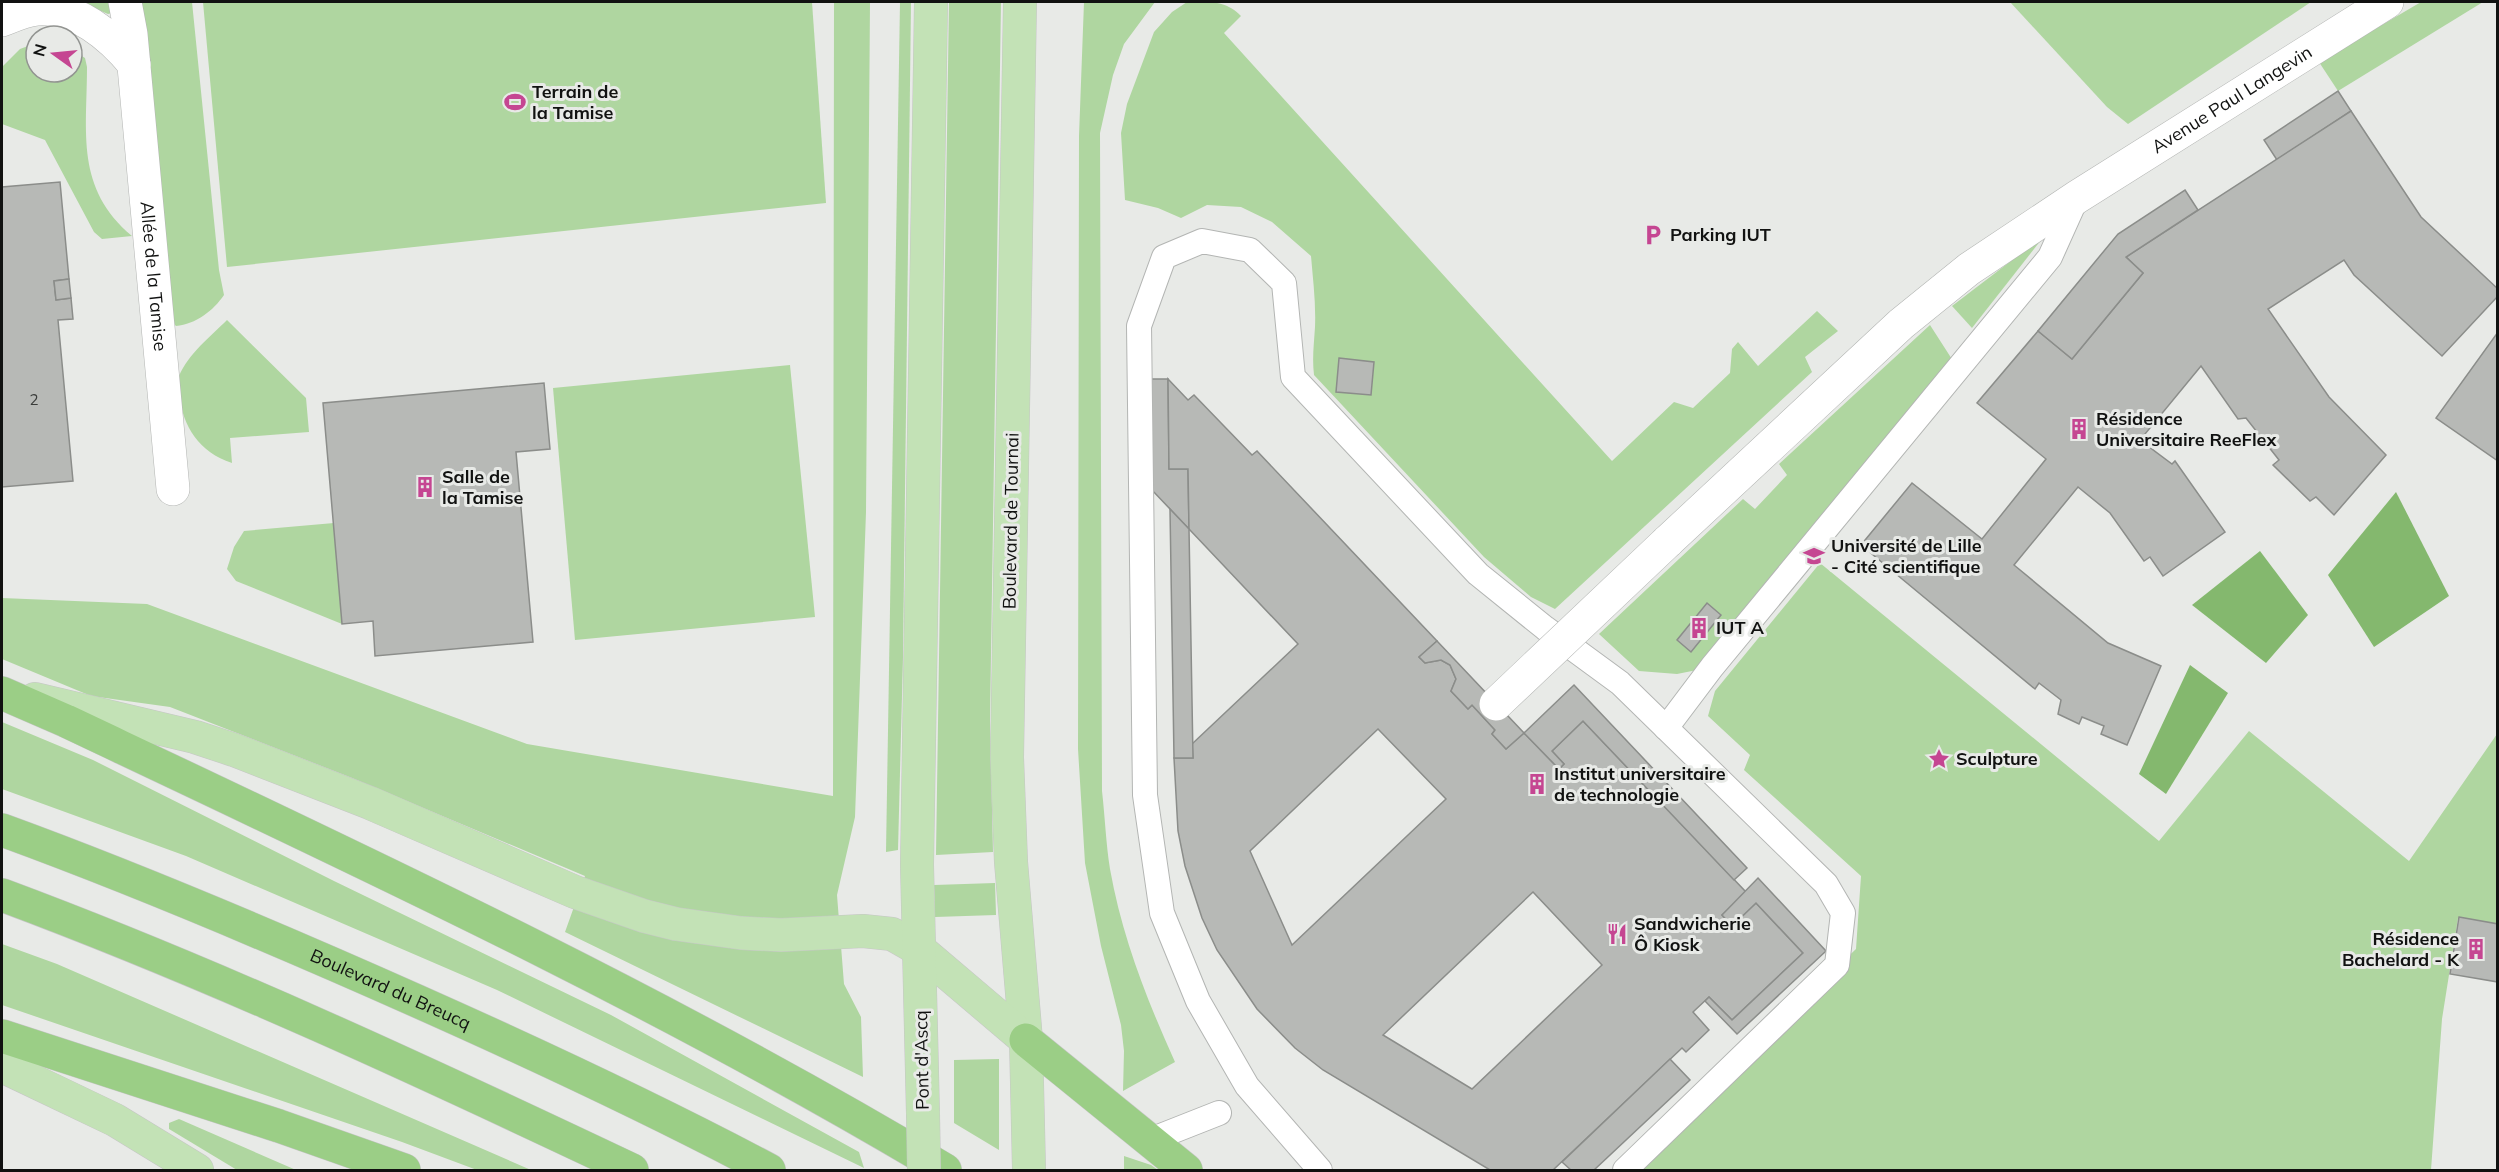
<svg xmlns="http://www.w3.org/2000/svg" width="2499" height="1172" viewBox="0 0 2499 1172" font-family="Mulish,sans-serif">
  <style>
    .green { fill: #afd6a0 }
    .water { fill: #84b86e }
    .building { fill: #b7b9b6; stroke: #8b8d8a; stroke-width: 1.5; fill-rule: evenodd }
    .lines { fill: none; stroke-linecap: round; stroke-linejoin: round }
    .lane-casing { stroke: #b3b5b3; stroke-width: 26 }
    .street-casing { stroke: #b3b5b3; stroke-width: 34 }
    .primary-casing { stroke: #c6c6c6; stroke-width: 34 }
    .highway-casing { stroke: #c6c6c6; stroke-width: 34 }
    .lane { stroke: #fff; stroke-width: 24 }
    .street { stroke: #fff; stroke-width: 33 }
    .primary { stroke: #c3e2b6; stroke-width: 33 }
    .highway { stroke: #9bce86; stroke-width: 33 }
    .street-bridge-casing { stroke: #b3b5b3; stroke-width: 34; stroke-linecap: butt }
    .primary-bridge-casing { stroke: #c6c6c6; stroke-width: 34; stroke-linecap: butt }
    .street-bridge { stroke: #fff; stroke-width: 33 }
    .primary-bridge { stroke: #c3e2b6; stroke-width: 33 }
    .labels { text-anchor: middle; stroke-width: 6; stroke-linejoin: round; paint-order: stroke }
    .number-label { font-size: 15px; fill: #3a3c3a }
    .poi-label { font-size: 18px; font-weight: bold; fill: #111211; stroke: #e8eae7; text-anchor: start }
    .street-label { font-size: 18px; fill: #111211; stroke: #e8eae7 }
  </style>
  <rect width="100%" height="100%" fill="#e8eae7"/>
  <!-- green -->
  <g class="green">
    <polygon points="80,2 110,2 112,13 108,14"/>
    <path d="M141 2H192L219 270 224 295C213 311 196 324 176 326L172 322Z"/>
    <polygon points="203,2 812,2 826,203 227,267"/>
    <polygon points="834,2 870,2 866,512 855,817 837,895 844,984 861,1017 863,1077 565,932 585,876 352,778 170,707 91,696 2,659 2,598 147,604 527,744 833,796"/>
    <polygon points="900,2 911,2 903,657 898,850 886,852"/>
    <polygon points="949,2 1001,2 990,721 993,852 936,855"/>
    <path d="M1084 2H1155L1124 44 1113 75 1100 133 1102 791C1105 817 1106 844 1110 869 1122 937 1147 1000 1175 1062L1123 1091 1124 1051 1121 1025 1101 946 1085 863 1078 749 1079 136Z"/>
    <path d="M1187 2C1210 2 1226 0 1241 16L1224 33 1612 461 1674 402 1693 408 1730 373 1732 349 1738 342 1758 366 1817 311 1838 331 1805 357 1812 372 1555 609 1531 597 1484 557 1314 375C1312 358 1314 344 1315 327 1316 303 1313 280 1311 256L1272 222 1241 207 1207 205 1181 218 1158 208 1125 200 1121 133 1127 104 1154 32 1172 12Z"/>
    <polygon points="2010,2 2311,2 2128,124 2107,107"/>
    <polygon points="2421,2 2483,2 2338,91 2319,62"/>
    <path d="M36 43V72H72V50L85 58 87 67C87 133 75 188 132 236L102 239 94 232 45 140 2 124V67L20 49Z"/>
    <polygon points="2045,235 1972,328 1952,306"/>
    <path d="M227 320 306 398 309 432 230 438 232 463C199 452 183 427 179 394 179 388 177 381 179 376 189 353 210 337 227 320Z"/>
    <polygon points="1930,325 1957,367 1712,667 1677,674 1639,671 1599,634 1743,499 1755,509 1787,475 1779,464"/>
    <polygon points="790,365 815,617 575,640 553,388"/>
    <polygon points="334,523 342,624 236,581 227,569 234,547 244,531"/>
    <polygon points="1820,563 2159,841 2249,731 2409,861 2497,734 2497,924 2458,918 2442,1019 2431,1170 1626,1170 1856,949 1861,876 1744,770 1750,755 1708,716 1715,691"/>
    <polygon points="2,722 93,760 334,881 611,1015 859,1152 864,1168 497,990 186,856 2,789"/>
    <polygon points="995,883 996,915 935,917 934,885"/>
    <polygon points="2,944 57,964 531,1170 477,1170 402,1142 2,1005"/>
    <polygon points="999,1059 999,1150 954,1123 954,1060"/>
    <polygon points="179,1119 296,1170 237,1170 169,1129 169,1123"/>
    <polygon points="1124,1156 1151,1165 1158,1170 1124,1170"/>
  </g>
  <!-- water -->
  <g class="water">
    <polygon points="2396,492 2449,596 2374,647 2328,575"/>
    <polygon points="2260,551 2308,615 2266,663 2192,605"/>
    <polygon points="2190,665 2228,693 2166,794 2139,774"/>
  </g>
  <!-- building -->
  <g class="building">
    <polygon points="2338,91 2351,111 2277,160 2264,140"/>
    <polygon points="2351,111 2421,217 2498,289 2498,296 2442,356 2354,275 2344,260 2268,309 2329,397 2386,455 2334,515 2316,497 2310,501 2273,465 2279,460 2246,418 2238,419 2201,366 2140,440 2172,464 2175,461 2225,532 2163,576 2150,557 2144,561 2110,513 2078,487 2014,565 2108,643 2161,666 2127,745 2101,734 2104,726 2082,717 2079,724 2058,714 2061,700 2039,683 2035,689 1861,545 1912,483 1982,539 2046,459 1977,403 2038,331 2072,359 2143,273 2126,257"/>
    <polygon points="60,182 69,279 54,281 56,300 71,298 73,319 58,320 73,481 2,487 2,187"/>
    <polygon points="2185,190 2198,210 2126,257 2143,273 2072,359 2038,331 2118,234"/>
    <polygon points="69,279 71,298 56,300 54,281"/>
    <polygon points="2498,332 2498,461 2436,418"/>
    <polygon points="1339,358 1374,362 1371,395 1336,392"/>
    <polygon points="1149,379 1168,379 1169,469 1188,469 1189,529 1151,489"/>
    <path d="M1168 379 1188 400 1194 395 1252 455 1257 451 1437 641 1419 657 1425 663 1441 660 1450 665 1456 679 1451 691 1468 709 1472 705 1495 730 1492 734 1506 749 1524 733 1559 769 1564 764 1552 751 1583 721 1745 891 1746 893 1722 915 1732 926 1756 903 1803 953 1732 1020 1709 997 1693 1012 1709 1030 1686 1052 1682 1048 1553 1170H1490L1323 1070 1295 1048 1257 1009 1217 950 1202 918 1185 866 1178 831 1174 758H1193L1192 744 1298 644 1189 529 1188 469H1169ZM1378 729 1446 799 1292 945 1250 851ZM1533 892 1602 965 1472 1089 1383 1035Z"/>
    <polygon points="544,383 550,449 516,452 533,642 375,656 373,621 342,624 323,403"/>
    <polygon points="1170,509 1189,529 1193,758 1174,758"/>
    <polygon points="1707,603 1721,615 1691,652 1677,640"/>
    <polygon points="1437,641 1524,733 1506,749 1492,734 1495,730 1472,705 1468,709 1451,691 1456,679 1450,665 1441,660 1425,663 1419,657"/>
    <polygon points="1574,685 1747,868 1734,880 1583,721 1552,751 1564,764 1559,769 1524,733"/>
    <polygon points="1758,878 1826,951 1737,1034 1705,1001 1709,997 1732,1020 1803,953 1756,903 1732,926 1722,915"/>
    <polygon points="2459,917 2498,924 2498,982 2450,974"/>
    <polygon points="1670,1059 1690,1080 1594,1170 1571,1170 1562,1162"/>
  </g>
  <g class="lines">
    <defs>
      <g id="lane">
        <polyline points="1666,728 1712,667 2050,257 2077,197"/>
        <polyline points="1148,1141 1219,1113"/>
        <polyline points="1320,1170 1247,1086 1198,1001 1162,913 1145,795 1139,326 1164,257 1202,241 1250,250 1284,283 1293,377 1478,574 1545,628 1620,683 1826,884 1843,913 1837,965 1625,1170"/>
      </g>
      <g id="street">
        <path id="s1" d="M125 2 131 34 173 489"/>
        <path d="M2 20C12 16 25 10 37 9 76 6 111 36 134 64"/>
        <path id="s2" d="M1667 542 1901 324 1969 269 2077 197 2387 2"/>
      </g>
      <g id="primary">
        <polyline points="1020,2 1007,757 1011,862 1026,1040 1029,1170"/>
        <polyline points="35,699 195,737 234,750 370,803 575,892 644,916 676,924 741,933 781,935 863,931 892,934 920,950 1026,1040"/>
        <polyline points="2,1066 115,1120 197,1170"/>
        <polyline points="923,1114 917,865 931,2"/>
      </g>
      <g id="highway">
        <path d="M2 693 66 721C364 862 663 1001 945 1170"/>
        <path id="s3" d="M2 830C142 881 280 940 417 1001 536 1054 654 1109 769 1170"/>
        <path d="M2 895C217 975 425 1072 632 1170"/>
        <polyline points="2,1036 279,1126 404,1170"/>
        <polyline points="1026,1040 1186,1170"/>
      </g>
    </defs>
    <!-- lane casing -->
    <use href="#lane" class="lane-casing"/>
    <!-- street casing -->
    <use href="#street" class="street-casing"/>
    <!-- primary casing -->
    <use href="#primary" class="primary-casing"/>
    <!-- highway casing -->
    <use href="#highway" class="highway-casing"/>
    <!-- lane -->
    <use href="#lane" class="lane"/>
    <!-- street -->
    <use href="#street" class="street"/>
    <!-- primary -->
    <use href="#primary" class="primary"/>
    <!-- highway -->
    <use href="#highway" class="highway"/>
    <defs>
      <polyline id="street-bridge" points="1496,704 1667,542"/>
      <polyline id="primary-bridge" points="923,1114 924,1170"/>
    </defs>
    <!-- street-bridge casing -->
    <use href="#street-bridge" class="street-bridge-casing"/>
    <!-- primary-bridge casing -->
    <use href="#primary-bridge" class="primary-bridge-casing"/>
    <!-- street-bridge -->
    <use href="#street-bridge" class="street-bridge"/>
    <!-- primary-bridge -->
    <use href="#primary-bridge" class="primary-bridge"/>
  </g>
  <!-- icons -->
  <defs>
    <symbol id="stadium-bare" viewBox="-9 -9 18 18"><path d="M0-5a6.5 5 0 1 0 0 10a6.5 5 0 1 0 0-10ZM-3.5-1.8h7v3.6h-7Z" fill="#c54692" stroke="#e8eae7" stroke-width="2.5" paint-order="stroke"/></symbol>
    <symbol id="parking-bare" viewBox="-9 -9 18 18"><path d="M-3.5-5.5H1a3.5 3.5 0 0 1 0 7H-1V5.5H-3.5ZM-1-3.4V-.6H.8a1.4 1.4 0 0 0 0-2.8Z" fill="#c54692" stroke="#e8eae7" stroke-width="2.5" paint-order="stroke"/></symbol>
    <symbol id="building-bare" viewBox="-9 -9 18 18"><path d="M-4-6H4V6H1V3H-1V6H-4ZM-2.5-4.3h1.7v1.8h-1.7ZM.8-4.3h1.7v1.8H.8ZM-2.5-1h1.7V.8h-1.7ZM.8-1h1.7V.8H.8Z" fill="#c54692" stroke="#e8eae7" stroke-width="2.5" paint-order="stroke"/></symbol>
    <symbol id="university-bare" viewBox="-9 -9 18 18"><path d="M0-5L7-2L0 1L-7-2ZM-4 1L0 2.5L4 1V4Q0 6-4 4Z" fill="#c54692" stroke="#e8eae7" stroke-width="2.5" paint-order="stroke"/></symbol>
    <symbol id="sight-bare" viewBox="-9 -9 18 18"><path d="M0-6L1.8-2.2L6-1.7L2.9 1.2L3.7 5.4L0 3.3L-3.7 5.4L-2.9 1.2L-6-1.7L-1.8-2.2Z" fill="#c54692" stroke="#e8eae7" stroke-width="2.5" paint-order="stroke"/></symbol>
    <symbol id="restaurant-bare" viewBox="-9 -9 18 18"><path d="M-5-6h1v4h1v-4h1v4h1v-4h1v5L-1.5 .5V6h-2V.5L-5-1ZM5-6V6H3V1.5H1.5Q1.5-4 5-6Z" fill="#c54692" stroke="#e8eae7" stroke-width="2.5" paint-order="stroke"/></symbol>
  </defs>
  <g fill-rule="evenodd">
    <use href="#stadium-bare" x="500" y="87" width="30" height="30"/>
    <use href="#parking-bare" x="1638" y="220" width="30" height="30"/>
    <use href="#building-bare" x="2064" y="414" width="30" height="30"/>
    <use href="#building-bare" x="410" y="472" width="30" height="30"/>
    <use href="#university-bare" x="1799" y="541" width="30" height="30"/>
    <use href="#building-bare" x="1684" y="613" width="30" height="30"/>
    <use href="#sight-bare" x="1924" y="744" width="30" height="30"/>
    <use href="#building-bare" x="1522" y="769" width="30" height="30"/>
    <use href="#restaurant-bare" x="1602" y="919" width="30" height="30"/>
    <use href="#building-bare" x="2461" y="934" width="30" height="30"/>
  </g>
  <g class="labels">
    <!-- number labels -->
    <g class="number-label">
      <text x="34" y="405">2</text>
    </g>
    <!-- poi labels -->
    <g class="poi-label">
      <text x="532" y="98">Terrain de<tspan x="532" dy="21">la Tamise</tspan></text>
      <text x="1670" y="241">Parking IUT</text>
      <text x="2096" y="425">Résidence<tspan x="2096" dy="21">Universitaire ReeFlex</tspan></text>
      <text x="442" y="483">Salle de<tspan x="442" dy="21">la Tamise</tspan></text>
      <text x="1831" y="552">Université de Lille<tspan x="1831" dy="21">‐ Cité scientifique</tspan></text>
      <text x="1716" y="634">IUT A</text>
      <text x="1956" y="765">Sculpture</text>
      <text x="1554" y="780">Institut universitaire<tspan x="1554" dy="21">de technologie</tspan></text>
      <text x="1634" y="930">Sandwicherie<tspan x="1634" dy="21">Ô Kiosk</tspan></text>
      <text x="2459" y="945" text-anchor="end">Résidence<tspan x="2459" dy="21">Bachelard - K</tspan></text>
    </g>
    <!-- street labels -->
    <g class="street-label">
      <text dy="6" stroke="none"><textPath href="#s2" startOffset="720">Avenue Paul Langevin</textPath></text>
      <text dy="6" stroke="none"><textPath href="#s1" startOffset="276">Allée de la Tamise</textPath></text>
      <text transform="translate(1011 521) rotate(-89)" y="6">Boulevard de Tournai</text>
      <text dy="6" stroke="none"><textPath href="#s3" startOffset="420">Boulevard du Breucq</textPath></text>
      <text transform="translate(922 1060) rotate(-91)" y="6">Pont d'Ascq</text>
    </g>
  </g>
  <!-- border -->
  <rect width="2499" height="1172" fill="none" stroke="#111211" stroke-width="6"/>
  <!-- north arrow -->
  <g transform="translate(54 54) rotate(285)"><circle r="28" fill="#e8eae7" stroke="#929491" stroke-width="1.5"/>
  <path d="M0-4.5L10 22L0 15L-10 22Z" fill="#c54692"/>
  <text y="-9" font-size="16" font-weight="bold" text-anchor="middle" fill="#111211">N</text>
  </g>
</svg>
